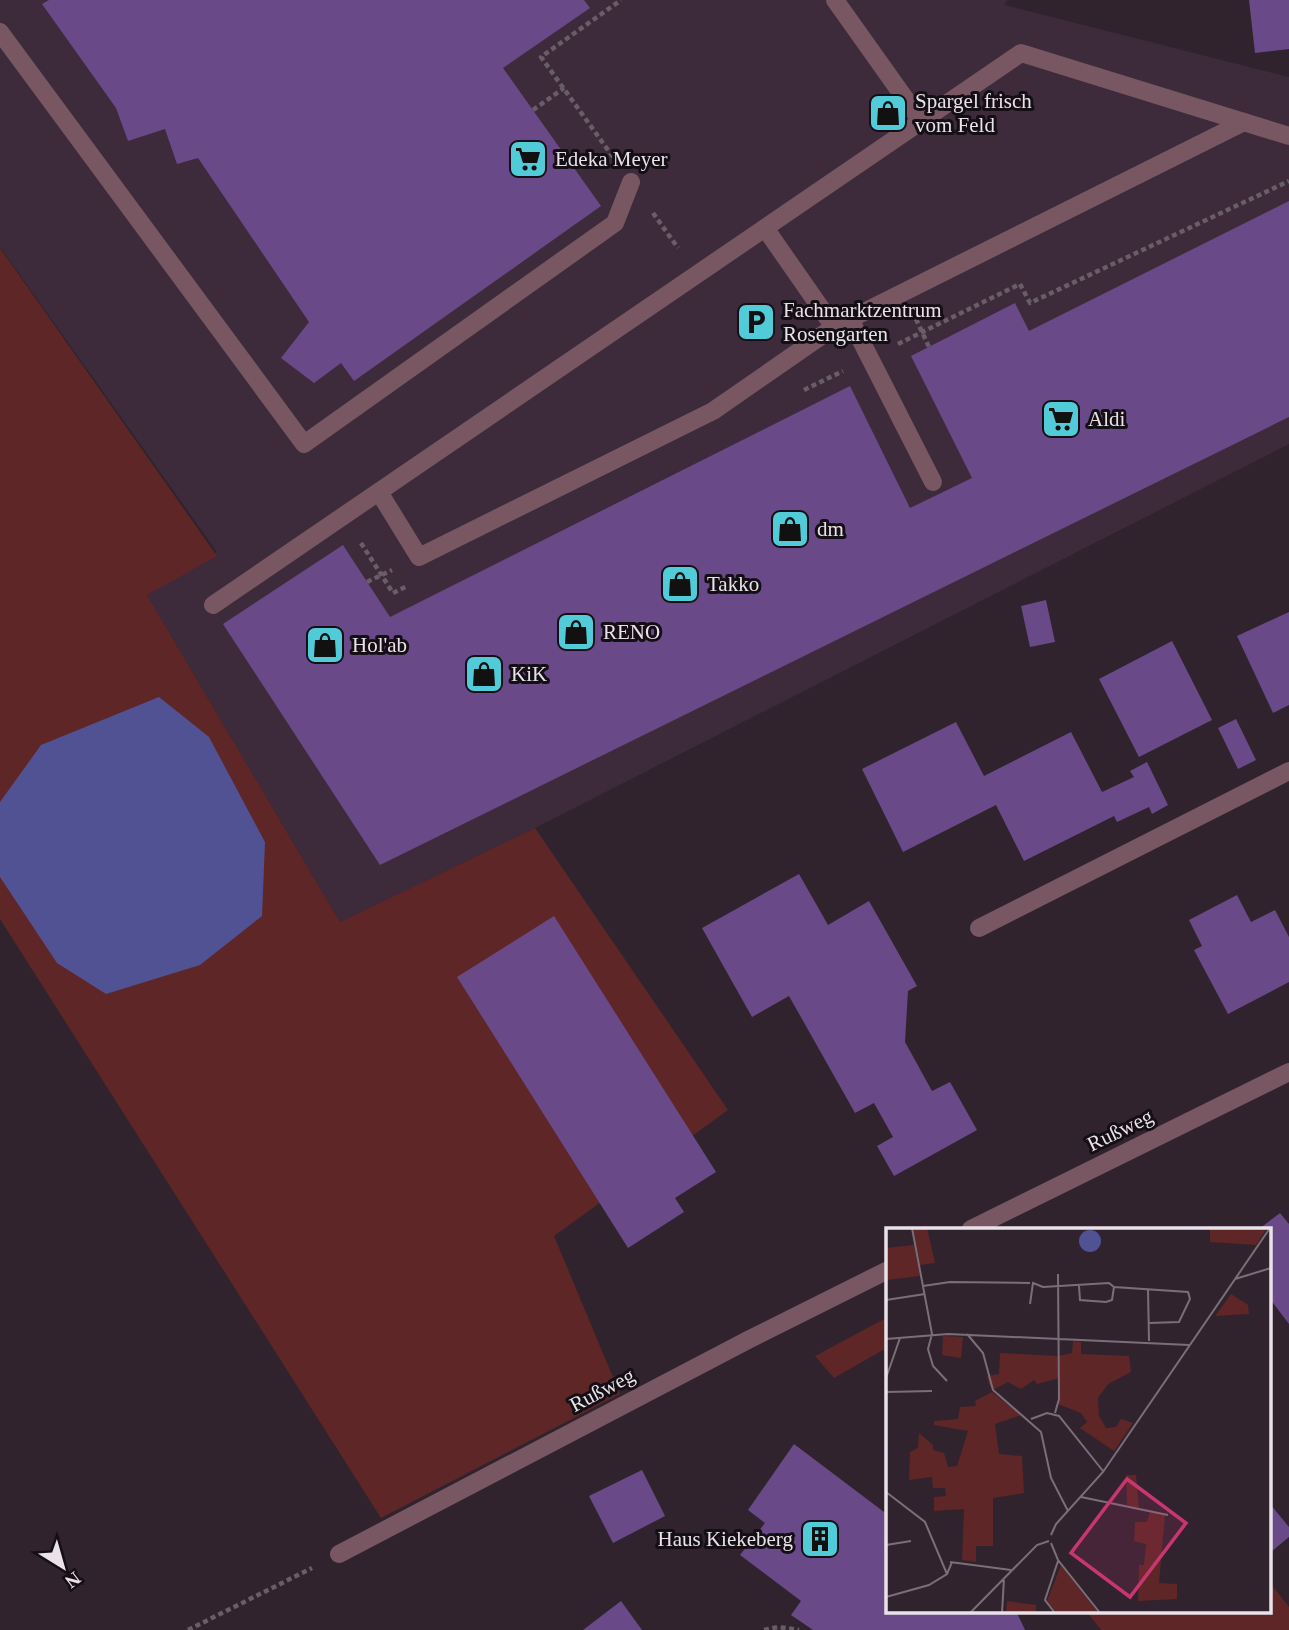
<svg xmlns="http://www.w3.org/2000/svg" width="1289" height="1630" viewBox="0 0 1289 1630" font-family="Georgia,serif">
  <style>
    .built { fill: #3d2b3b }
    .green { fill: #5f2627 }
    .water { fill: #515293 }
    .building { fill: #694988 }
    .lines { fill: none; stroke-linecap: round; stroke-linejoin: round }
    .path { stroke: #695e68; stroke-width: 4.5; stroke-dasharray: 5 3.5; stroke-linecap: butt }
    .lane { stroke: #785763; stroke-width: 18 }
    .street { stroke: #785763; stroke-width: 18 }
    .labels { text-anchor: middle; stroke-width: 6; stroke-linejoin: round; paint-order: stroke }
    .poi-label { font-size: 21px; fill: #eae2e9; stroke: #140f14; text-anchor: start }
    .street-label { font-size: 21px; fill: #eae2e9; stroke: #140f14 }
    .inset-road { fill: none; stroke: #7a6f79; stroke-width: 2 }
    .view { fill: #c83670; fill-opacity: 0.15; stroke: #c83670; stroke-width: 3.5 }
    .inset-edge { fill: none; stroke: #eae2e9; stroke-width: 3.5 }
  </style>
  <rect width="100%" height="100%" fill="#30232e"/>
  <!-- built -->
  <polygon class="built" points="0,0 1008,0 1004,5 1289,77 1289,444 535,828 340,922 147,595 217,552 0,247"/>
  <!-- green -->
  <g class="green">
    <polygon points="0,248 217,556 147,595 340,922 535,828 728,1110 554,1236 620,1394 381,1518 0,919"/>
    <polygon points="888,1317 888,1356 883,1350 834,1378 815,1356"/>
    <polygon points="1270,1583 1289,1607 1289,1630 1101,1630 1086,1611 1270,1611"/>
  </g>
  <!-- water -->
  <polygon class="water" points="159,697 209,737 265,842 262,916 200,965 106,994 57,963 0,877 0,802 41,745"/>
  <!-- building -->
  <g class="building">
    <polygon points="49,0 584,0 590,8 503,68 601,206 354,381 341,363 314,383 281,358 309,322 198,158 177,164 165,129 128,141 116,108 42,4"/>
    <polygon points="1249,0 1289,0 1289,49 1255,53"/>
    <polygon points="1289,201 1289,417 380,865 223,624 343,545 390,617 850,386 910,508 972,478 911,356 1015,303 1029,331"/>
    <polygon points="1046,600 1055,642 1030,647 1021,606"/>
    <polygon points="1289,612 1289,705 1273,713 1237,636"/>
    <polygon points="1172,641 1212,720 1139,757 1099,679"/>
    <polygon points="1236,719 1256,760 1238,769 1218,728"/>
    <polygon points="956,722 984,776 1071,732 1102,792 1134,777 1130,771 1147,762 1168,805 1152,814 1149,807 1117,822 1114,816 1024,861 996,805 903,852 862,769"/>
    <polygon points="799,874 828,925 869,901 917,986 908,991 905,1042 932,1091 950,1082 977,1130 894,1176 877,1146 893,1137 874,1103 855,1113 789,996 752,1017 702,928"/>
    <polygon points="1237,895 1251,922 1275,910 1289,937 1289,982 1228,1014 1194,950 1202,946 1189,920"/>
    <polygon points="554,916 716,1172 675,1198 684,1212 628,1248 457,977"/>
    <polygon points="1280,1213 1289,1224 1289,1324 1270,1299 1270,1229 1259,1229"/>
    <polygon points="794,1444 888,1515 888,1611 1016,1611 1025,1630 813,1630 791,1615 801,1601 740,1555 765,1523 748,1510"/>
    <polygon points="642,1470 665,1516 613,1543 589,1496"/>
    <polygon points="1270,1504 1289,1527 1289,1537 1271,1552"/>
    <polygon points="621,1601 642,1630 583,1630"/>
  </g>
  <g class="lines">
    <!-- path -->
    <g class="path">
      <polyline points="533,110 564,88"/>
      <polyline points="613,157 541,57 621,0"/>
      <polyline points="653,213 678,248"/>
      <polyline points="916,319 929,347"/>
      <polyline points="898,344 1020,284 1030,303 1289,181"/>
      <polyline points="804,390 843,371"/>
      <polyline points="361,543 393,593 407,586"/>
      <polyline points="367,582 392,570"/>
      <polyline points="188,1630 312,1568"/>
      <polyline points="764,1630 778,1627 799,1630"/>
    </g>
    <!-- lane -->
    <g class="lane">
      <polyline points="835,0 921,121"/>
      <polyline points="0,32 304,444 615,223 631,182"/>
      <polyline points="765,228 834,327 1244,122"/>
      <polyline points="850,319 933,482"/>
      <polyline points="379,492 419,557 713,411 834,327"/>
      <polyline points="213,605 1021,53 1289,136"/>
      <polyline points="979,928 1289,771"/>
    </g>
    <!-- street -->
    <g class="street">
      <polyline points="971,1229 1289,1072"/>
      <polyline points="339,1554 748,1340 888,1270"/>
    </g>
  </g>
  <!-- icons -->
  <defs>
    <symbol id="shop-square" viewBox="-11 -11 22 22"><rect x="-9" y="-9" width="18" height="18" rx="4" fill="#52cbd9" stroke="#140f14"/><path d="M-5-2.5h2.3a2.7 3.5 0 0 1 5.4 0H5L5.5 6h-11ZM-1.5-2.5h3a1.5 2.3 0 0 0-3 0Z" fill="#111"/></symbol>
    <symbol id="supermarket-square" viewBox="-11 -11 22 22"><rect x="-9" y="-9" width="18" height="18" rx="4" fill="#52cbd9" stroke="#140f14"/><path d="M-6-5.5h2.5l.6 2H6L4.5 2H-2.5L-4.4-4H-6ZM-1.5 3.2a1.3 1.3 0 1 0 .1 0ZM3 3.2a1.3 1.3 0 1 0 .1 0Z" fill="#111"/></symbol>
    <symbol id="parking-square" viewBox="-11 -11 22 22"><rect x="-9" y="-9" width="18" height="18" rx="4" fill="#52cbd9" stroke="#140f14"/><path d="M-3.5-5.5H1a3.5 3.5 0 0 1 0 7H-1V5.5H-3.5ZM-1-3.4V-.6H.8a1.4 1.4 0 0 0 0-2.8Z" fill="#111"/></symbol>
    <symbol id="building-square" viewBox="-11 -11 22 22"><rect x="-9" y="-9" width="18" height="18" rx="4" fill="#52cbd9" stroke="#140f14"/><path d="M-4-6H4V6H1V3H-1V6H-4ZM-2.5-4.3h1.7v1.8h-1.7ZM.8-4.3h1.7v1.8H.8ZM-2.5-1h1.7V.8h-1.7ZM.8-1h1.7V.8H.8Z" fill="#111"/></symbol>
  </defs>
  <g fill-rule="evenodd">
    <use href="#shop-square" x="866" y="91" width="44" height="44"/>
    <use href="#supermarket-square" x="506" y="137" width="44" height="44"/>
    <use href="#parking-square" x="734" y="300" width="44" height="44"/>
    <use href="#supermarket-square" x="1039" y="397" width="44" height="44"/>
    <use href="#shop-square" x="768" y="507" width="44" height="44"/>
    <use href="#shop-square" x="658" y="562" width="44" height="44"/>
    <use href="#shop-square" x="554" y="610" width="44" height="44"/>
    <use href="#shop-square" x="303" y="623" width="44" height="44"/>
    <use href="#shop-square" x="462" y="652" width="44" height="44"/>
    <use href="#building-square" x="798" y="1517" width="44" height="44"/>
  </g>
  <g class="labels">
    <!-- poi labels -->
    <g class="poi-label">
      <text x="915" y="108">Spargel frisch<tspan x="915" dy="24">vom Feld</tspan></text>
      <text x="555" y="166">Edeka Meyer</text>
      <text x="783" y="317">Fachmarktzentrum<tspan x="783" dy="24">Rosengarten</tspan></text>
      <text x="1088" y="426">Aldi</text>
      <text x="817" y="536">dm</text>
      <text x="707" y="591">Takko</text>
      <text x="603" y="639">RENO</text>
      <text x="352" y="652">Hol'ab</text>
      <text x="511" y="681">KiK</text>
      <text x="793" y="1546" text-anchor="end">Haus Kiekeberg</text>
    </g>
    <!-- street labels -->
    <g class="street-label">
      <text transform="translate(1120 1130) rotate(-26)" y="7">Rußweg</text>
      <text transform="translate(602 1390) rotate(-28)" y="7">Rußweg</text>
    </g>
  </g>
  <!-- overview -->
  <g transform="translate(886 1228)">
    <rect width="385" height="385" fill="#30232e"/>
    <path d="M27 0H41L49 35 34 37ZM324 0H381L370 17 324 14ZM28 17 34 48 0 52V20ZM345 66 362 77 363 86 329 88ZM57 108 77 109 75 130 56 127ZM187 113 195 114V126L243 128 245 144 222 156 212 170 213 188 220 200 230 199 235 191 247 195 228 223 194 200 201 194 195 185 172 176 173 150 151 156 148 152 135 161 122 154 107 162 103 156 101 148 113 146 114 125 172 128 186 125ZM106 164 135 187 109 196 113 226 136 228 138 265 107 270V318H90V334L76 332 78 281 48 283V269L60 268 59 260H47L46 249 23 252 24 224 32 220 33 205 47 217V222L58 225 62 239 71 238 82 203 48 197V193L72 191 74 179 90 178 89 173ZM240 247H250L253 280 241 277ZM264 284 279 287 273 355 291 356V371L252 373 253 337H258L260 316 248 313 249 294H261ZM175 337 212 385H171L161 373ZM121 373 150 377V385H120Z" fill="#5f2627"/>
    <path d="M193 13a11 11 0 1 1 22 0a11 11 0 1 1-22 0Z" fill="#515293"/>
    <path class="inset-road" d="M26 0 46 106 42 121 47 138 61 153M349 51 385 40M37 58 64 54 144 55M193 58 194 72 220 74 226 72 228 59M262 61 263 113M0 72 39 66M144 76 147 55 157 59 223 55 228 59 302 64 304 71 293 94 263 95M81 106 97 125 107 162 155 204 165 250 182 283M0 111 62 106 303 117M0 150 14 110M0 164 46 163M169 185 173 171 172 46M145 191 161 185 173 188 217 243M0 264 39 294 61 346M195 269 282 287M165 307 170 296 217 244 384 0M165 315 172 332 214 385M0 317 25 313M64 334 125 342M0 369 43 357 61 346 66 334M84 385 151 317 163 313M116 385 118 350M169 385 159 372 172 333"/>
    <path class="view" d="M241 251 300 295 244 369 185 325Z"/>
    <rect width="385" height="385" class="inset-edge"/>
  </g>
  <!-- north arrow -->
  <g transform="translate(63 1567) rotate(143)" stroke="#140f14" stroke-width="5" paint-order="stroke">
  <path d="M0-5L12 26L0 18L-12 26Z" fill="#eae2e9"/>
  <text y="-10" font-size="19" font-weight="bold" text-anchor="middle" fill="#eae2e9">N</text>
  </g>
</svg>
